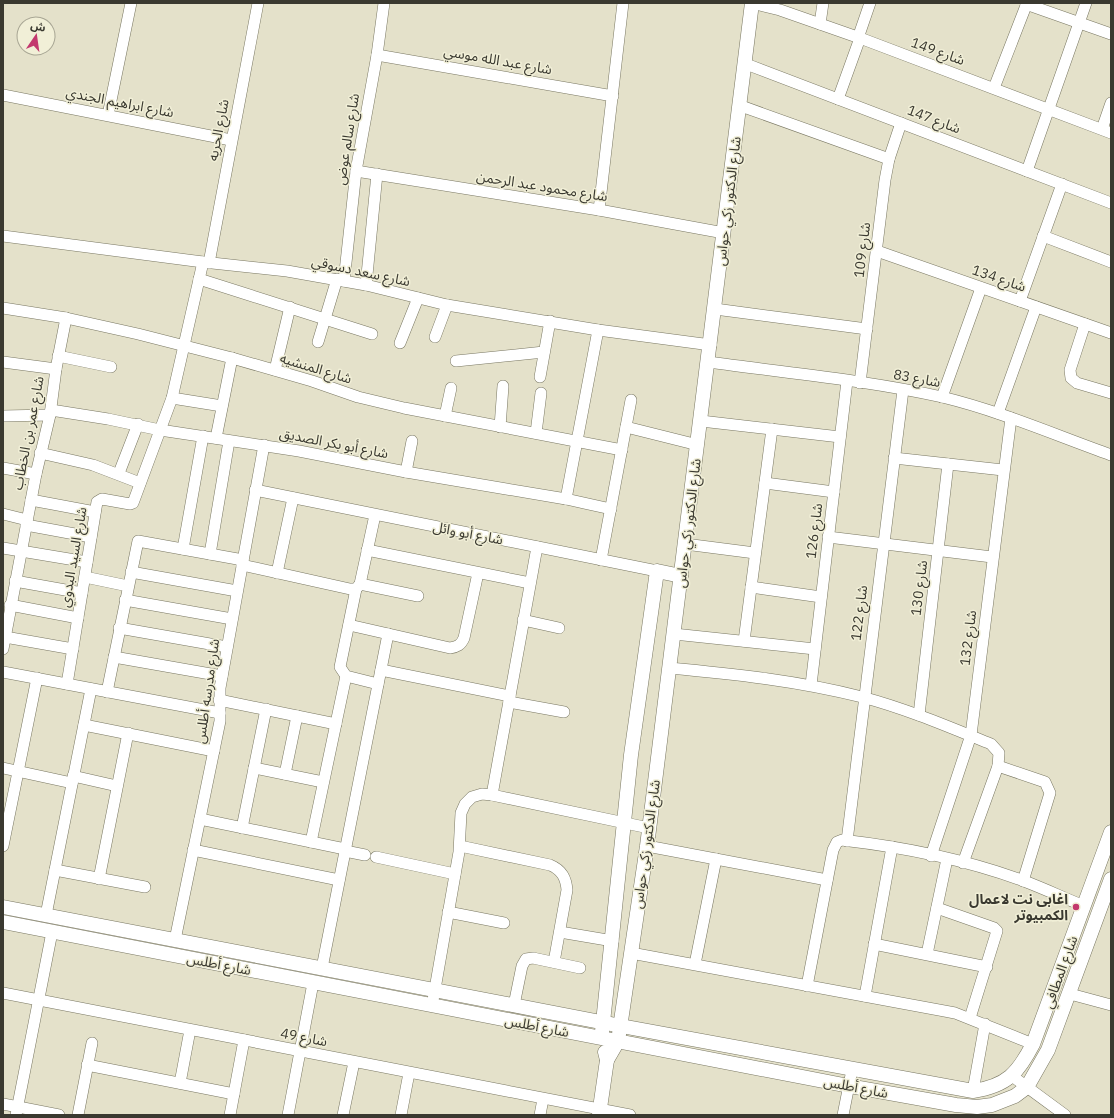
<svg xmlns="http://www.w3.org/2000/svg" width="1114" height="1118" viewBox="0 0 1114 1118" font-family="'IBM Plex Sans','Noto Sans Arabic',sans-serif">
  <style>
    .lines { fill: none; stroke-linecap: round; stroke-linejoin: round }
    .minor-casing { stroke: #797762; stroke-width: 12 }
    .tertiary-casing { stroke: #797762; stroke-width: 15 }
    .minor { stroke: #fff; stroke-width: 11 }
    .tertiary { stroke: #fff; stroke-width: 14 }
    .poi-dot { fill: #c3386e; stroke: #f1efd7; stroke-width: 1.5 }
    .labels { text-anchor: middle; stroke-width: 3; stroke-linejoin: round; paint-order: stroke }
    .street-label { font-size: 14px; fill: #3a3930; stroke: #f1efd7 }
    .poi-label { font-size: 14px; font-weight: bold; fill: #3a3930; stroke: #f1efd7; text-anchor: end }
  </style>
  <rect width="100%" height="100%" fill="#e4e1ca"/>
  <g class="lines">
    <defs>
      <g id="minor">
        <polyline points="752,3 780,10 860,38 1111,133"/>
        <polyline points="1026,4 1111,34"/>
        <polyline points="820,24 823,3"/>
        <polyline points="858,38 870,3"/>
        <polyline points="377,55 613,96"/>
        <polyline points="746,64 1111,203"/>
        <polyline points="994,88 1027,3"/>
        <polyline points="3,95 231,140"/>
        <polyline points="838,99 860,38"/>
        <polyline points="741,106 889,159"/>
        <polyline points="108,115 131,3"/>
        <polyline points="1102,129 1111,103"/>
        <polyline points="356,171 599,210 724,233"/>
        <polyline points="1027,171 1086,3"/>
        <polyline points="599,210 623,3"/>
        <polyline points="3,236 203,262 287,271 366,285 447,305 598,330 711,345"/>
        <polyline points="1043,236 1111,262"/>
        <polyline points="877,251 1111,333"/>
        <polyline points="209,263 258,3"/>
        <polyline points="199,279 372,334"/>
        <polyline points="344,281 356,171 377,55 384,3"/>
        <polyline points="366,285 377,174"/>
        <polyline points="1020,301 1062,184"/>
        <polyline points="3,308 66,318 138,334 232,358 312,381 358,397 404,408 622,450"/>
        <polyline points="715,309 867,329"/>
        <polyline points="1085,324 1070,370 1071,378 1077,383 1111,393"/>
        <polyline points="435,337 447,305"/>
        <polyline points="318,342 337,279"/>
        <polyline points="400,343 418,298"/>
        <polyline points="58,356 111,367"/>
        <polyline points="456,361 544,352"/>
        <polyline points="3,362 56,369"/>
        <path d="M709 362C786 373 866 380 942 397 1000 411 1055 435 1111 455"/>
        <polyline points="275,370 290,307"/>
        <polyline points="540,377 550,321"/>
        <polyline points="860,383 885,180 889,159 901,123"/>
        <polyline points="942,397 981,288"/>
        <polyline points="172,398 222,406"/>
        <polyline points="51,410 108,419 160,430 299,451 406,472 566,499 611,509"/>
        <polyline points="998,413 1036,307"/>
        <polyline points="3,416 50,415"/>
        <polyline points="445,416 451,388"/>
        <polyline points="701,421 840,437"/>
        <polyline points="500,427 503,386"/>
        <polyline points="626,427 698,445"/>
        <polyline points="536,433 541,393"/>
        <polyline points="216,438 232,358"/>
        <polyline points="40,453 93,465 140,483"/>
        <polyline points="894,458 1003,470"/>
        <polyline points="3,468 36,474"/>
        <polyline points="406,472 412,441"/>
        <polyline points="119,473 138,424"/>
        <polyline points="765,483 834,492"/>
        <polyline points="255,490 657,571"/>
        <polyline points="566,499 598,330"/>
        <polyline points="31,500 95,512"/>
        <polyline points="3,514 27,520"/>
        <polyline points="26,525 91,537"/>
        <polyline points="828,537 992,557"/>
        <polyline points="685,544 755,553"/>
        <polyline points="3,548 87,562"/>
        <polyline points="183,549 203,436"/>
        <polyline points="367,550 530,583"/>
        <polyline points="210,554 229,441"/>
        <polyline points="601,560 631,400"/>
        <polyline points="242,565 350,589 356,589 360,584 375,515"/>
        <polyline points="131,572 237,591"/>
        <polyline points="277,573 293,498"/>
        <polyline points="85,577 128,586"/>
        <polyline points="15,581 82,593"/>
        <polyline points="360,584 418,596"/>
        <polyline points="751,587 821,597"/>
        <polyline points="356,589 340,667 346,676 378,684"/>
        <polyline points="125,600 232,619"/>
        <polyline points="10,605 78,618"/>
        <polyline points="523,620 559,628"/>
        <path d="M349 625 450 648C457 647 461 645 464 638L478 573"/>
        <polyline points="119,628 227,647"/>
        <polyline points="674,634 815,649"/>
        <polyline points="5,637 73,649"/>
        <polyline points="744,641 772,429"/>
        <polyline points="3,649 36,474 50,415 56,369 66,318"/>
        <polyline points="114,657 222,676"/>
        <path d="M669 668C735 674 799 681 862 697 907 709 949 727 991 744L999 753 998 766 963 863"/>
        <polyline points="381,670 510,696"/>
        <polyline points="3,672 220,713"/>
        <polyline points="67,684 97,502 102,499 130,504 133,503 172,398 203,262"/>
        <polyline points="811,685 847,381"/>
        <polyline points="107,692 138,541 243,560"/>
        <polyline points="219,700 336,724"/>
        <polyline points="509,702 564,712"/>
        <polyline points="919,715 948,464"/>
        <polyline points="84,725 214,751"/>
        <polyline points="998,766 1045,782 1050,793 1023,881"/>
        <polyline points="3,768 72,783"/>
        <polyline points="254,768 323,782"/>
        <polyline points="285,774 297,716"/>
        <polyline points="73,776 117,786"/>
        <polyline points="492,795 537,547"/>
        <polyline points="200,819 345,849"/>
        <polyline points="242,828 266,709"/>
        <polyline points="847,841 903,390"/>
        <polyline points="311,842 346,676"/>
        <polyline points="3,846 37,678"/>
        <path d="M460 846 550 865C562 870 566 878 567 890L554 962"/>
        <polyline points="647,846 827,880"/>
        <polyline points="193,850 339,880"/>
        <polyline points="345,851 365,855"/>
        <polyline points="931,856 971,735 1011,418"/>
        <polyline points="376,857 455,874"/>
        <polyline points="55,870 145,887"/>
        <polyline points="99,879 128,733"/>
        <polyline points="937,908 994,928 997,931 970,1018"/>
        <polyline points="448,912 504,923"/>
        <polyline points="46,915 91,689"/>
        <polyline points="560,932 613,941"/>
        <polyline points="175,940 220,721 220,688 264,445"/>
        <polyline points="874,944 987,967"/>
        <polyline points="631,953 955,1013 1033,1044"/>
        <polyline points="927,954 947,859"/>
        <polyline points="695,964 716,859"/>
        <polyline points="322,968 388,634"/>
        <path d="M807 986 833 850 837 842 842 840C903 847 967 860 1024 881 1045 889 1064 898 1084 906"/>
        <polyline points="3,993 630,1115"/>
        <polyline points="1070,994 1111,1005"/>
        <polyline points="865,996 892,847"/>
        <polyline points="514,1005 522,966 526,959 533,958 580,968"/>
        <polyline points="432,1006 459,852 461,813 465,804 472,797 482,794 492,795 649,828"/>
        <polyline points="87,1065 234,1094"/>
        <polyline points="1012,1076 1065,1115"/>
        <polyline points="180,1083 190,1030"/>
        <polyline points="973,1091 985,1024"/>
        <polyline points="3,1104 59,1115"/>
        <polyline points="16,1115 52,932"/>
        <polyline points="78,1115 92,1043"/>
        <polyline points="230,1115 244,1040"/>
        <polyline points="288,1115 313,983"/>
        <polyline points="343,1115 354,1062"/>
        <polyline points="401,1115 409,1073"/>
        <polyline points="540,1115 543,1099"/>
        <polyline points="843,1115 852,1070"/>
      </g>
      <g id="tertiary">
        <path d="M3 907 621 1026 973 1091C1007 1086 1018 1073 1033 1044L1111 832"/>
        <polyline points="3,922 849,1086 956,1105 977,1107 992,1105 1015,1096 1027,1087 1048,1050 1111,879"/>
        <polyline points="602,1032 631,755 657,571 681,576"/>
        <polyline points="607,1060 618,1041 647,846 752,3"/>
        <polyline points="599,1115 607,1060 605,1052"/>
      </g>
    </defs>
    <!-- minor casing -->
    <use href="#minor" class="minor-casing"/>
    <!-- tertiary casing -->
    <use href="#tertiary" class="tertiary-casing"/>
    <!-- minor -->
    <use href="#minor" class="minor"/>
    <!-- tertiary -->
    <use href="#tertiary" class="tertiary"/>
  </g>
  <!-- markers -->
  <circle class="poi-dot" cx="1076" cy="907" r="4"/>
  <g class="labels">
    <!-- street labels -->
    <g class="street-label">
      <text transform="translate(938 51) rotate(20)" y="5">شارع 149</text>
      <text transform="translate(498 60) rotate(10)" y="5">شارع عبد الله موسي</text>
      <text transform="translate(120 102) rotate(11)" y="5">شارع ابراهيم الجندي</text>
      <text transform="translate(934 119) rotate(21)" y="5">شارع 147</text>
      <text transform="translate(218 130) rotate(-79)" y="5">شارع الحريه</text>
      <text transform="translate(347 139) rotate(-81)" y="5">شارع سالم عوض</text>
      <text transform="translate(542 186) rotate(9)" y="5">شارع محمود عبد الرحمن</text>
      <text transform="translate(728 201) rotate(-83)" y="5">شارع الدكتور زكي حواس</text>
      <text transform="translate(862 250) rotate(-83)" y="5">شارع 109</text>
      <text transform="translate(361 271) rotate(12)" y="5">شارع سعد دسوقي</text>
      <text transform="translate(999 278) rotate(19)" y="5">شارع 134</text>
      <text transform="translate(316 368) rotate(17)" y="5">شارع المنشيه</text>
      <text transform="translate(917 378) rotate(10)" y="5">شارع 83</text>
      <text transform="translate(28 433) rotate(-79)" y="5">شارع عمر بن الخطاب</text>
      <text transform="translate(334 443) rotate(11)" y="5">شارع أبو بكر الصديق</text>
      <text transform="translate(688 523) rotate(-83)" y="5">شارع الدكتور زكي حواس</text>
      <text transform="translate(814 531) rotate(-83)" y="5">شارع 126</text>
      <text transform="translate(468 533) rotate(11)" y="5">شارع أبو وائل</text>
      <text transform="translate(73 557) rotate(-80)" y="5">شارع السيد البدوي</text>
      <text transform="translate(919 588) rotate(-83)" y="5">شارع 130</text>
      <text transform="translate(859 613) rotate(-83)" y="5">شارع 122</text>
      <text transform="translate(968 638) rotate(-83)" y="5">شارع 132</text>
      <text transform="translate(207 691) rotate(-82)" y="5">شارع مدرسه أطلس</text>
      <text transform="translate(646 844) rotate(-82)" y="5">شارع الدكتور زكي حواس</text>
      <text transform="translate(219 964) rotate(11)" y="5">شارع أطلس</text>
      <text transform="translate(1060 972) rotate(-70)" y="5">شارع المطافي</text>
      <text transform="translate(537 1026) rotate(11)" y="5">شارع أطلس</text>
      <text transform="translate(304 1037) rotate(11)" y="5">شارع 49</text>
      <text transform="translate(856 1087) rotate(11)" y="5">شارع أطلس</text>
    </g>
    <!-- poi labels -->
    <g class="poi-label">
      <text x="1068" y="904">اغابى نت لاعمال<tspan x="1068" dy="16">الكمبيوتر</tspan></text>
    </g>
  </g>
  <!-- border -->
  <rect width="1114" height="1118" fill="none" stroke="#3a3930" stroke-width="8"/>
  <!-- north arrow -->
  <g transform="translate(36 36) rotate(13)"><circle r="19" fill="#f1efd7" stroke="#a8a694"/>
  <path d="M0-3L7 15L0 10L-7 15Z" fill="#c3386e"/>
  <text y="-6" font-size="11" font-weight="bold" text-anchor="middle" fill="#3a3930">ش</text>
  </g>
</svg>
